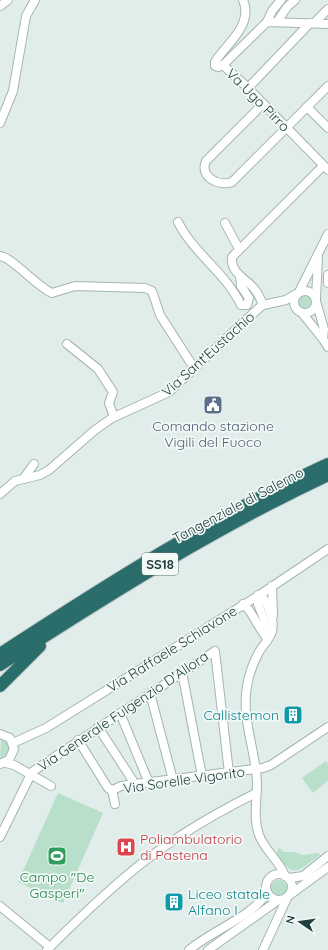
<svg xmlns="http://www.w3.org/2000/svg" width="328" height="950" viewBox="0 0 328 950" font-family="Quicksand,sans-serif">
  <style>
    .green { fill: #b8dfca }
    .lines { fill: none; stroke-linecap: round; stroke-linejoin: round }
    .minor-casing { stroke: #a3b5b2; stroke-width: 10 }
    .highway-casing { stroke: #c1c9c8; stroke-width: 14 }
    .minor { stroke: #fff; stroke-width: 8 }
    .highway { stroke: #2a6d6b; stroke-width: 12 }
    .labels { text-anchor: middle; stroke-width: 3.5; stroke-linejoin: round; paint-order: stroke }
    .shield { fill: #f2f9f7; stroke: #5f7774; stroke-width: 1 }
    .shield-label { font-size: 13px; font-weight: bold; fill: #203f3c }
    .street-label { font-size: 14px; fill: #203f3c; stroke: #f2f9f7 }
    .service-label { font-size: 14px; fill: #4e5e75; stroke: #f2f9f7 }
    .culture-label { font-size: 14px; fill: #0d838f; stroke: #f2f9f7; text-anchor: end }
    .health-label { font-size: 14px; fill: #be3a42; stroke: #f2f9f7; text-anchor: start }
    .leisure-label { font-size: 14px; fill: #27864d; stroke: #f2f9f7 }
  </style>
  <rect width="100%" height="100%" fill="#e1edea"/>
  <!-- green -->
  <g class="green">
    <circle cx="304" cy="301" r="7"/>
    <polygon points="1,740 7,743 9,749 6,758 0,760"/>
    <polygon points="326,761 328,764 328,781 313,793 302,778"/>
    <polygon points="58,793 103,813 63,903 18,882"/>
    <path d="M279 847 283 852H295L302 855 319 853 320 855C297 871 295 880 276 854Z"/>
    <circle cx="279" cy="888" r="8"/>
  </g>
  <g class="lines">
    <defs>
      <g id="minor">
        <polyline points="0,6 8,0"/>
        <polyline points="267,22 272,11 281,0"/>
        <polyline points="277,22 287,7 295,0"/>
        <polyline points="314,23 328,9"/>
        <polyline points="328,24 267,22 223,65 248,88 328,170"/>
        <path d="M223 65 218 67 215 66V62C226 44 254 25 243 0"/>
        <polyline points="248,88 310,23"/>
        <path d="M263 104 206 161C199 177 219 187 232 182L328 86"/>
        <polyline points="307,107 328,128"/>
        <polyline points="0,123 13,91 26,16 35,0"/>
        <path d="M178 222C194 254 226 273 241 305H247L249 298 241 286 240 277"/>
        <polyline points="225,223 239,249"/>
        <path d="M0 256C12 257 36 286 52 293L75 286 145 288 152 291 160 315 194 368"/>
        <polyline points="328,275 328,283"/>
        <circle cx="305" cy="302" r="11"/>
        <polyline points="299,292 328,234"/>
        <polyline points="316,298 318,258"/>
        <polyline points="316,301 324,329 323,339"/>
        <path d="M263 305C261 300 259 295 256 291 248 279 230 274 232 257L323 166"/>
        <polyline points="302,313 323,339 328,347"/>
        <polyline points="67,344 98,369 113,392 109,403 114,417"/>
        <polyline points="23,479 34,464"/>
        <polyline points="0,494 15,481 40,475 49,470 95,430 112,418 169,392 259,308 263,305 286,300 296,294"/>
        <polyline points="272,586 273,616"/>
        <path d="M261 594C267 603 275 619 272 631 270 639 263 645 259 652 253 663 249 674 247 686 241 720 256 750 257 783 257 800 253 818 259 835 265 851 279 860 285 876"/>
        <polyline points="258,595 258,604 264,619 267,641"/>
        <polyline points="243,604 249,610 265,636"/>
        <polyline points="182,672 202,776"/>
        <polyline points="150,693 173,780"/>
        <polyline points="120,713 149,783"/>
        <polyline points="98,727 135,784"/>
        <polyline points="0,734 10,738 14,749 9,760 0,764"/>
        <polyline points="78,740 108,788 113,790 121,786 135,784 263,768 271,765 328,727"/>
        <polyline points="13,743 46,728 261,594 328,549"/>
        <polyline points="6,763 14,765 51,786"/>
        <polyline points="111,790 113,794 115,804"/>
        <polyline points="0,837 32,772 215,651 229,773"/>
        <circle cx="279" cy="887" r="13"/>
        <polyline points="289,878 303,876 328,856"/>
        <polyline points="291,894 328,867"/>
        <polyline points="0,906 50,947"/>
        <path d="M47 950C72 925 98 900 125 877 164 843 210 816 256 793"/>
        <path d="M189 950C211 931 254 916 267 892"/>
        <polyline points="208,950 277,901"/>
        <polyline points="263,950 287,898"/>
      </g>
      <g id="highway">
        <path d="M0 654C106 585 213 517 328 464"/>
        <path d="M0 665C107 596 213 529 328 475"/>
        <polyline points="0,686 40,646"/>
      </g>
    </defs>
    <!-- minor casing -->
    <use href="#minor" class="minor-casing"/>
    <!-- highway casing -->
    <use href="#highway" class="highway-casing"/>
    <!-- minor -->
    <use href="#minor" class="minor"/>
    <!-- highway -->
    <use href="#highway" class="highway"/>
  </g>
  <!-- icons -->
  <defs>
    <symbol id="civic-square" viewBox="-11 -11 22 22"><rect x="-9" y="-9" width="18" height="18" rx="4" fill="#5c6f8a" stroke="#f2f9f7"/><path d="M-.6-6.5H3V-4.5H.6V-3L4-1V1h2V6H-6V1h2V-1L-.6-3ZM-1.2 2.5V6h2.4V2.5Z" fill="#fff"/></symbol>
    <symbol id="building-square" viewBox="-11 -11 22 22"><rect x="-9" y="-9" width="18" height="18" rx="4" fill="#0f9aa8" stroke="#f2f9f7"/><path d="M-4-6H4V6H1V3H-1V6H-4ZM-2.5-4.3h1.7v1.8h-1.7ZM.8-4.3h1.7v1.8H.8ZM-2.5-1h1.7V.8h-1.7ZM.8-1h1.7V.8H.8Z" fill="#fff"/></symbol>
    <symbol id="hospital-square" viewBox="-11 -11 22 22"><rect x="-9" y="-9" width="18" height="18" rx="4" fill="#e0444e" stroke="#f2f9f7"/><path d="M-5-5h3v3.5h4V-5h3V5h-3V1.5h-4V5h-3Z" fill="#fff"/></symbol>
    <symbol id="stadium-square" viewBox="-11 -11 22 22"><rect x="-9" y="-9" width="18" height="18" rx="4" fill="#2e9e5b" stroke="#f2f9f7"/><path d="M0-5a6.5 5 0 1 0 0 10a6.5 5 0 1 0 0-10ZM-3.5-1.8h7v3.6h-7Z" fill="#fff"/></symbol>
  </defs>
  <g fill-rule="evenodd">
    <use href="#civic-square" x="202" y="394" width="22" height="22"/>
    <use href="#building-square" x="282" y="704" width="22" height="22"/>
    <use href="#hospital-square" x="115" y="836" width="22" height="22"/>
    <use href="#stadium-square" x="46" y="845" width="22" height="22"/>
    <use href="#building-square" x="163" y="891" width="22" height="22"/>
  </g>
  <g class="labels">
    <!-- shield labels -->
    <rect class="shield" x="142" y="553" width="36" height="22" rx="3"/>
    <g class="shield-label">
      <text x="160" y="569">SS18</text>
    </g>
    <!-- street labels -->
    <g class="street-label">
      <text transform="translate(258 100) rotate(45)" y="5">Va Ugo Pirro</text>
      <text transform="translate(208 354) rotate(-42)" y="5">Via Sant'Eustachio</text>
      <text transform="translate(238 505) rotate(-28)" y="5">Tangenziale di Salerno</text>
      <text transform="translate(172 649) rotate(-32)" y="5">Via Raffaele Schiavone</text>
      <text transform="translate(123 711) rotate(-34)" y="5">Via Generale Fulgenzio D'Allora</text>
      <text transform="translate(184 780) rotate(-8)" y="5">Via Sorelle Vigorito</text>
    </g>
    <!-- service labels -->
    <g class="service-label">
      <text x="213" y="431">Comando stazione<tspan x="213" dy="16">Vigili del Fuoco</tspan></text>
    </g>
    <!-- culture labels -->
    <g class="culture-label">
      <text x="279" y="720">Callistemon</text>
      <text x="188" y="899" text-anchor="start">Liceo statale<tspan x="188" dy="16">Alfano I</tspan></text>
    </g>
    <!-- health labels -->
    <g class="health-label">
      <text x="140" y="844">Poliambulatorio<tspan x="140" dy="16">di Pastena</tspan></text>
    </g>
    <!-- leisure labels -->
    <g class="leisure-label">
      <text x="57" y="882">Campo "De<tspan x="57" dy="16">Gasperi"</tspan></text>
    </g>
  </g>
  <!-- north arrow -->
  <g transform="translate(300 922) rotate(283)" stroke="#f2f9f7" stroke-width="3" paint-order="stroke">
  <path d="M0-3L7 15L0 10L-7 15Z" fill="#203f3c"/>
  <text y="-6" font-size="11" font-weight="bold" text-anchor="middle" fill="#203f3c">N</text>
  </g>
</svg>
